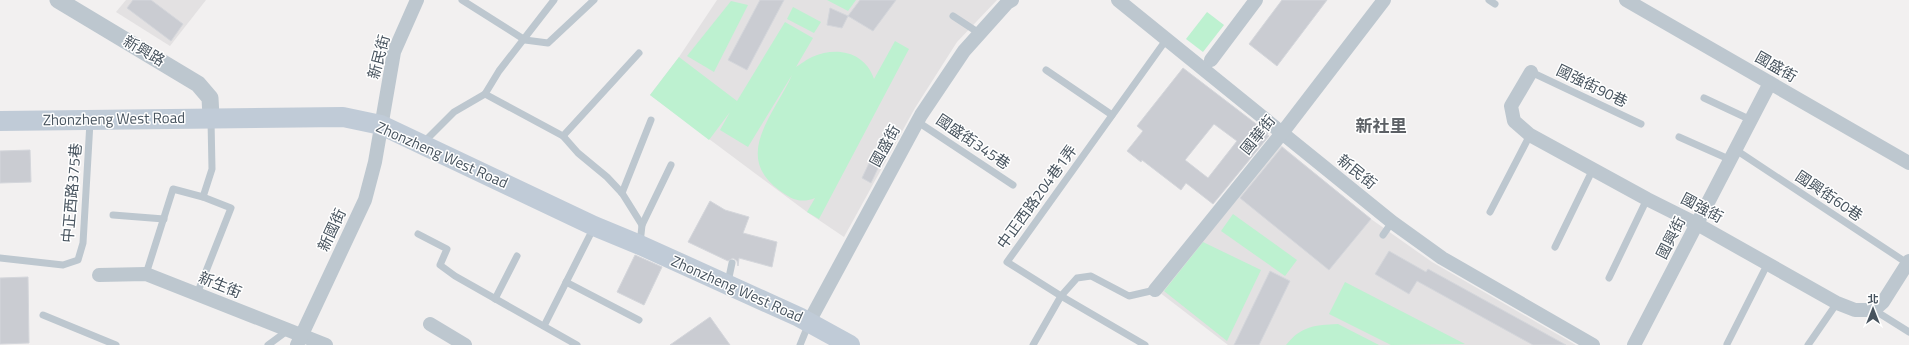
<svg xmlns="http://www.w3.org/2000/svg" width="1909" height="345" viewBox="0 0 1909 345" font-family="'Titillium Web','Noto Sans TC',sans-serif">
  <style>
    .education { fill: #e3e1e2 }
    .green { fill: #bdf1d0 }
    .building { fill: #caccd2; stroke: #d4d6db; fill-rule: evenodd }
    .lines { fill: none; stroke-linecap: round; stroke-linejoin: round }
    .service { stroke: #bdc7cf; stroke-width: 7 }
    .minor { stroke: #bdc7cf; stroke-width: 14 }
    .tertiary { stroke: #bdc7cf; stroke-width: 17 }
    .secondary { stroke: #c0cbd7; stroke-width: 20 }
    .labels { text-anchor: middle; stroke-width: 3; stroke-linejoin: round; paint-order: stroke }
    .street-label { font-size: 15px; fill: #47535e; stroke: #fff }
    .quarter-label { font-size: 17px; font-weight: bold; fill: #5c6065; stroke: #fff }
  </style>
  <rect width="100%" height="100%" fill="#f2f0f0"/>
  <!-- education -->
  <g class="education">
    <polygon points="126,0 206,0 170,46 116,12"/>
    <polygon points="717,0 997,0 957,42 915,108 844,237 807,212 650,95 679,57"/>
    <polygon points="1277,142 1371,219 1432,262 1576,345 1228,345 1159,292"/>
  </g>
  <!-- green -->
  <g class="green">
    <polygon points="827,0 856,0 848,11"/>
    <polygon points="731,1 748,5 714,72 687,56"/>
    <polygon points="793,7 821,22 814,33 787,19"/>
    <polygon points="1207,12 1224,25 1203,52 1186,39"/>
    <path d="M785 22 813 38 796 67C801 64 807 59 812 57 837 46 865 52 874 79L895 41 909 49 819 219 807 212 815 198C800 204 791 199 779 190 732 155 775 114 792 75L748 147 720 130 730 112 709 140 650 95 679 57 737 101Z"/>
    <polygon points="1233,214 1297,260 1285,276 1221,231"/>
    <polygon points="1203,242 1261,270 1227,341 1164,291"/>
    <polygon points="1345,282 1465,344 1391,345 1329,314"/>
    <path d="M1338 324 1379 345H1286C1301 326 1315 325 1338 324Z"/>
  </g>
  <!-- building -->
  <g class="building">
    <polygon points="133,0 151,0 183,24 171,41 127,8"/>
    <polygon points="760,0 784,0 747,70 728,60"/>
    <polygon points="860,0 896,0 873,31 848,16"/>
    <polygon points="1282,0 1327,0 1277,66 1249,44"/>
    <polygon points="830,8 848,16 842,28 827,25"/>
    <path d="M1183 68 1268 133 1267 135 1269 136 1213 204 1186 183 1181 190 1142 160 1141 162 1127 151 1143 131 1137 126ZM1214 124 1237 141 1208 178 1185 160Z"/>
    <polygon points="1282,147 1371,219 1329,270 1240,198"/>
    <polygon points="30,150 31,182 0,183 0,151"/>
    <polygon points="871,159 880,164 871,183 862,178"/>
    <polygon points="710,201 725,210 749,217 743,233 777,242 772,267 739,258 738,266 737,261 733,258 728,261 688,242"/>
    <polygon points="1389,251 1426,272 1428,269 1566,345 1533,345 1417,281 1409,294 1375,274"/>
    <polygon points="635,255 662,267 644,305 617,292"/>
    <polygon points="1270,271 1290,281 1259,345 1234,345"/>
    <polygon points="28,277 29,343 0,344 0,278"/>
    <polygon points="710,317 730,345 670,345"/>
  </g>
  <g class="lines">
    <!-- service -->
    <g class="service">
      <polyline points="462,0 525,40 548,43 594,0"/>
      <polyline points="1489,0 1495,4"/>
      <polyline points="953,16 979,33"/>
      <polyline points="1046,70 1112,115"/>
      <polyline points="1531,72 1641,124"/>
      <polyline points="485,94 563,136 578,153 607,177 622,193 642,225 640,244"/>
      <polyline points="1704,98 1751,120"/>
      <polyline points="918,122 1013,185"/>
      <polyline points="563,136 639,53"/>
      <polyline points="1679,137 1731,160"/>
      <polyline points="423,143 454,112 485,94 499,71 554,0"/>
      <polyline points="1736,150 1907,263"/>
      <polyline points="622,193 651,120"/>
      <polyline points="203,197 212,169 211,120"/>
      <polyline points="1490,212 1530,135"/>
      <polyline points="113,215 164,219"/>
      <polyline points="642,225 671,165"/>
      <polyline points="418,234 447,249 440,265 455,276 577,345"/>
      <polyline points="1383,235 1392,222"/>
      <polyline points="1555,247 1593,169"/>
      <polyline points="0,258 63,265 78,260 83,243 90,122"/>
      <polyline points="146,274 173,189 203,197 231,208 197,294"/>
      <polyline points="1609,278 1647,199"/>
      <polyline points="566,282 639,320"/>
      <polyline points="728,282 732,263"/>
      <polyline points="495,299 517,256"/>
      <polyline points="1874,310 1909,332"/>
      <polyline points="43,315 116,345"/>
      <polyline points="544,326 594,227"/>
      <polyline points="1727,344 1767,265"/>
      <polyline points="268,345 287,331"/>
      <polyline points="800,345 809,323"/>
      <polyline points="1033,345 1061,296 1077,278 1091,276 1129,296 1155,290"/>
      <polyline points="1145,345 1061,296 1007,262 1166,40"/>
      <polyline points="1808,345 1837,303"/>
    </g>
    <!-- minor -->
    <g class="minor">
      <polyline points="1118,0 1392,222 1442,258 1593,345"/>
      <polyline points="1626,0 1909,163"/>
      <polyline points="1211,60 1256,0"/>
      <polyline points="1531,72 1511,106 1514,121 1530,135 1647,199 1697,224 1837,303 1855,310 1874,310 1883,302 1909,261"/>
      <polyline points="99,275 146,274 326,345"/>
      <polyline points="1155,290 1282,133 1384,0"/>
      <polyline points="809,322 921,115 964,51 1007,3 1012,0"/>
      <polyline points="430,324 465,345"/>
      <polyline points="297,345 365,200 375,162 394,52 417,0"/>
      <polyline points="1634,345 1770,83"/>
    </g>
    <!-- tertiary -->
    <polyline class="tertiary" points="58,0 198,84 210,98 211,117"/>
    <!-- secondary -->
    <polyline class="secondary" points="0,121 343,117 381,125 594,226 640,245 799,317 850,345"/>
  </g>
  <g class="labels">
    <!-- street labels -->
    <g class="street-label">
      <text transform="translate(144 51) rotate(30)" y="5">新興路</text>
      <text transform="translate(379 57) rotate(-75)" y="5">新民街</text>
      <text transform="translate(1776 67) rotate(30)" y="5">國盛街</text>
      <text transform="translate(1592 86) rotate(26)" y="5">國強街90巷</text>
      <text transform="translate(114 119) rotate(-1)" y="5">Zhonzheng West Road</text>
      <text transform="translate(1258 135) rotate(-51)" y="5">國華街</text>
      <text transform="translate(973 142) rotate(34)" y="5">國盛街345巷</text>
      <text transform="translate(885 146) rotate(-61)" y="5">國盛街</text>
      <text transform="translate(442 155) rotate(24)" y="5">Zhonzheng West Road</text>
      <text transform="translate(1357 172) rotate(39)" y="5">新民街</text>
      <text transform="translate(72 193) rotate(-85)" y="5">中正西路375巷</text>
      <text transform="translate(1829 196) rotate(34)" y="5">國興街60巷</text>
      <text transform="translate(1037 197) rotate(-54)" y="5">中正西路204巷1弄</text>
      <text transform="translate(1702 208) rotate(28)" y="5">國強街</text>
      <text transform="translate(332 230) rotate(-65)" y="5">新國街</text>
      <text transform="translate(1671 238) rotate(-63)" y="5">國興街</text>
      <text transform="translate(220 285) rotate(22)" y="5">新生街</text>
      <text transform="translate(737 289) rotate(24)" y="5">Zhonzheng West Road</text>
    </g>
    <!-- quarter labels -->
    <g class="quarter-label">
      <text x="1381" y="132">新社里</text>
    </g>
  </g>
  <!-- north arrow -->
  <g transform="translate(1873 309)" stroke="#ffffff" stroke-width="3" paint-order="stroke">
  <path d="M0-3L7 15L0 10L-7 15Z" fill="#47535e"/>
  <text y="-6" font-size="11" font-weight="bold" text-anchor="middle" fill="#47535e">北</text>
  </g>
</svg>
